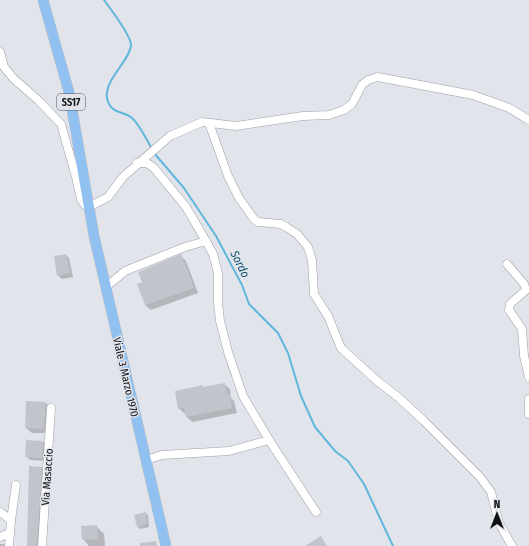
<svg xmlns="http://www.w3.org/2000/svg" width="529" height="546" viewBox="0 0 529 546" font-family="'Fira Sans Condensed',sans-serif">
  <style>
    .shadow { fill: #0003 }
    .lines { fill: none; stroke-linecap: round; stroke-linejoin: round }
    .stream { stroke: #60b7db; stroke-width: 2 }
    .building { fill: #c2c4cc }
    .minor-casing { stroke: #9d9fa7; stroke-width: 9 }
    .major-casing { stroke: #c1c1c2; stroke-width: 11 }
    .minor { stroke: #fff; stroke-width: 8 }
    .major { stroke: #91c1f0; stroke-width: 10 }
    .labels { text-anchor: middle; stroke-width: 3; stroke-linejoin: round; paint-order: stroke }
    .shield { fill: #e2e4ec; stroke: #4f5055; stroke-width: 1 }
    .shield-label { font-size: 10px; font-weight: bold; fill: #101114 }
    .street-label { font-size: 11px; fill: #101114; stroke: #e2e4ec }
    .water-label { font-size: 12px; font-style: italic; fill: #0d556f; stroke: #e2e4ec }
  </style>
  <rect width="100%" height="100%" fill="#e2e4ec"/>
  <!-- shadow -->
  <g class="shadow">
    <polygon points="66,255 69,258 73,277 62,279 58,275"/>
    <polygon points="181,256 186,261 198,293 151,310 145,305 143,283"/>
    <polygon points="224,384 230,389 231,398 234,401 237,413 192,422 187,417 186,413 185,414 179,408 204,388"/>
    <polygon points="46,403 51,408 49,433 32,433 26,428"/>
    <polygon points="43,442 47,445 46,461 30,460 26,456"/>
    <polygon points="41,468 46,472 41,546 28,546"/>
    <polygon points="145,513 148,515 149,527 140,529 138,527 136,515"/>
    <polygon points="96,526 104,534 105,546 89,546 83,539"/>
    <polygon points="0,544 3,544 6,546 0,546"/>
  </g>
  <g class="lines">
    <!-- stream -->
    <g class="stream">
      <path d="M104 0C110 8 131 36 131 45 130 62 98 84 109 104 114 114 124 111 132 118 139 124 147 140 152 149"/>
      <polyline points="154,153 184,188 216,236 242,285 249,304 278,333 288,353 301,396 315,427 335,451 348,461 364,484 393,546"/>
    </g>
  </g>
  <!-- building -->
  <g class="building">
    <polygon points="66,254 70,273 57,276 54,256"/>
    <polygon points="181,254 194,288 145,305 137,284 142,282 138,272"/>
    <polygon points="225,383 227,395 230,394 232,408 186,417 184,408 178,409 175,391 203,385 203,387"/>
    <polygon points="26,401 46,402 44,429 25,428"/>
    <polygon points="26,440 43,441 42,458 25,457"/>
    <polygon points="29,466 42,467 37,546 27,546"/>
    <polygon points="146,512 147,524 137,527 134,515"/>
    <polygon points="97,525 98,539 82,540 81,526"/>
    <polygon points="321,536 327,546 305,546"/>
    <polygon points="156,541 157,546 140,546 140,543"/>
  </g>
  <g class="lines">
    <defs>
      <g id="minor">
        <polyline points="0,52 4,67 14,79 38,100 61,124 76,177 81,199 85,205 89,207 108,197 123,177 170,136 202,122 236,126 303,116 329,115 344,110 352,104 362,85 368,80 378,77 473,95 509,108 529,120"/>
        <polyline points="209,123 228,176 239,198 254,219 258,222 281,224 286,227 297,234 308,247 312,260 314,294 328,316 341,348 376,380 398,397 424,421 480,477 491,492 499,523 512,546"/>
        <polyline points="137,163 147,163 154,168 186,207 207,243 213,254 218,273 218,303 220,321 228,352 243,396 271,443 316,512"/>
        <polyline points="507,264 524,284 526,290 510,304 509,310 522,329 524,356 529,377"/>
        <polyline points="106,287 125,271 185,247 206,241"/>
        <polyline points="529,399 529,414"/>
        <polyline points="146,460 162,455 229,451 269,440"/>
        <polyline points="0,512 11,520"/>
        <polyline points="0,537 10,533"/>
        <polyline points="9,546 11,520 16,485"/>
        <polyline points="42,546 51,408"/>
      </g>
      <polyline id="major" points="43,0 69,92 94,236 166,546"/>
    </defs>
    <!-- minor casing -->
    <use href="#minor" class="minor-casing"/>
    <!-- major casing -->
    <use href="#major" class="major-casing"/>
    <!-- minor -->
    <use href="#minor" class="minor"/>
    <!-- major -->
    <use href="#major" class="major"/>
  </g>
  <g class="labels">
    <!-- shield labels -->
    <rect class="shield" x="57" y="94" width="28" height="16" rx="3"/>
    <g class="shield-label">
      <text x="71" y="106">SS17</text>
    </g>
    <!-- street labels -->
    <g class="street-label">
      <text transform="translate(126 377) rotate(77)" y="4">Viale 3 Marzo 1970</text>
      <text transform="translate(47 477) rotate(-86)" y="4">Via Masaccio</text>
    </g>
    <!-- water labels -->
    <g class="water-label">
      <text transform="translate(240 264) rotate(64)" y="4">Sordo</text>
    </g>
  </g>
  <!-- north arrow -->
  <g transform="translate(497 514)" stroke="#e2e4ec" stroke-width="3" paint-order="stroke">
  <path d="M0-3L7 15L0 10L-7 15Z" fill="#101114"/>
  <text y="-6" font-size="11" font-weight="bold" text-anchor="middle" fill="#101114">N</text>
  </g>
</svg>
